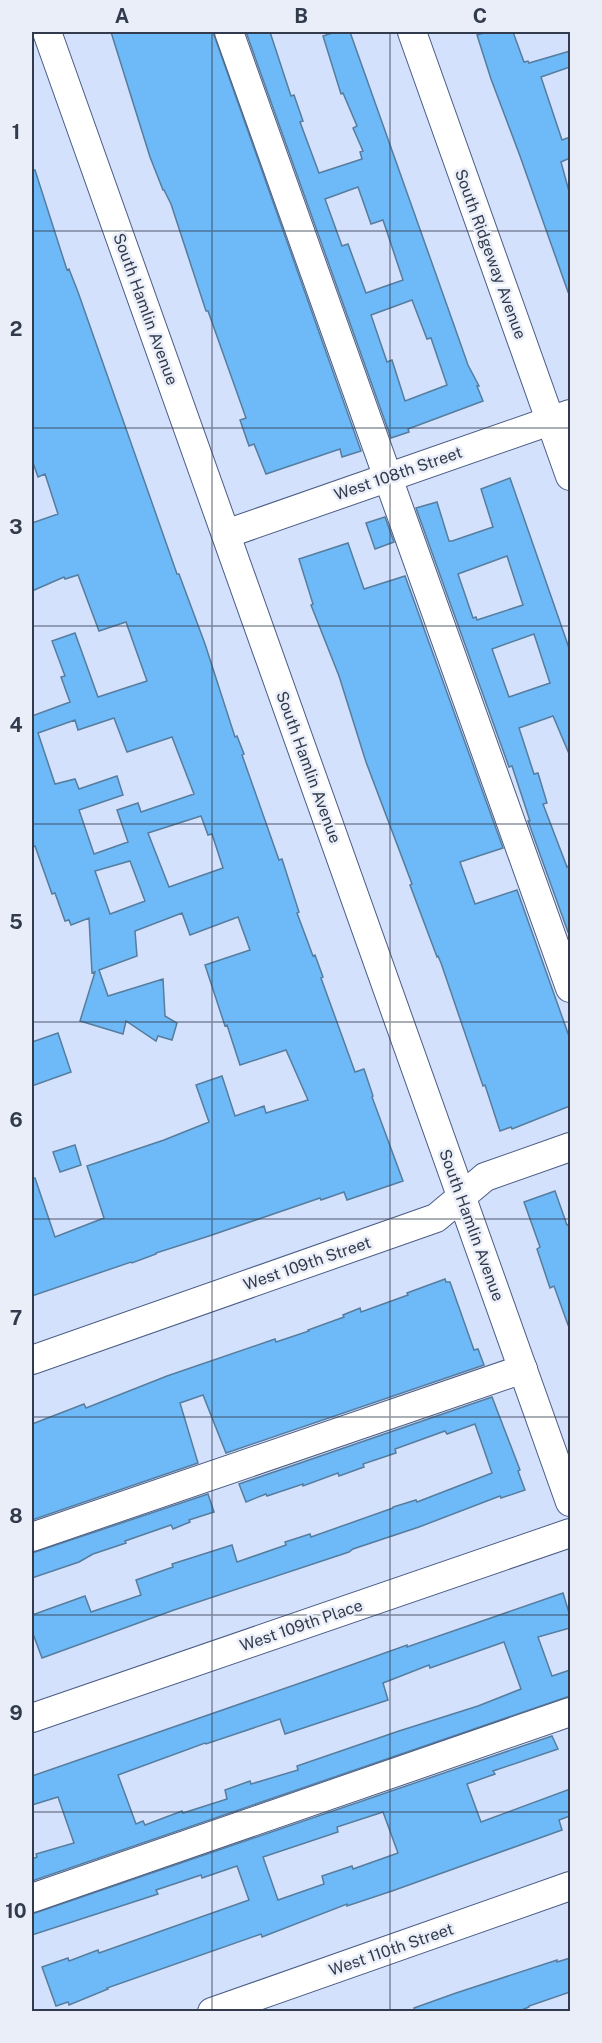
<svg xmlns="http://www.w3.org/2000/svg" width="602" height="2043" viewBox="0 0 602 2043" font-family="'Public Sans',sans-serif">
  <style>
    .building { fill: #6eb9f7; stroke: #567d9e; stroke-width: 1.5; fill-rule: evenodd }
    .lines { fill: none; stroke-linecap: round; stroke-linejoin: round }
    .minor-casing { stroke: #4b5d85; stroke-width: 30 }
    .minor { stroke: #fff; stroke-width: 28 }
    .grid { fill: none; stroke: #323b4d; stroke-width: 1.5; stroke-opacity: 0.55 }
    .labels { text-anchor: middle; stroke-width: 5; stroke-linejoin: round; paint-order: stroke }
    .street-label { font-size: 16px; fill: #323b4d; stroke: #eaeef8 }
    .neatline { fill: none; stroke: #323b4d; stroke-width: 2 }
    .grid-label { font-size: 20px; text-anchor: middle; font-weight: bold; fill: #323b4d }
  </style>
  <rect width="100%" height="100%" fill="#d4e1fd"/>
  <!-- building -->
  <g class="building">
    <polygon points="111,32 213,32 361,451 342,457 340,449 266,474 254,444 249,446 240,420 246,418 208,311 206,311 171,204 164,190 163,190 150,157"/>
    <path d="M246 32H270L291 96 294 95 303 121 300 122 319 173 362 159 360 152 363 151 353 128 357 126 343 93 341 94 323 36 335 32H350L455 328 468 365 479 386H477L483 401 408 429 409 432 391 438ZM358 187 371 224 383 220 403 280 366 293 348 244 342 246 325 199ZM412 300 427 339 431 338 447 385 405 401 392 360 387 362 371 315Z"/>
    <polygon points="487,32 513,32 524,62 528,61 529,63 570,51 570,67 541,77 562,140 570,137 570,158 561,162 570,195 570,291 568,292 520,156 491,79 477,35"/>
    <path d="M32 170H35L67 270 69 269 78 292 177 574H179L205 644 235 737 237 736 244 754 242 755 279 860 282 859 299 912 297 913 313 956 315 955 323 977 321 978 355 1072 364 1069 373 1096 372 1097 403 1181 347 1200 344 1192 321 1200 320 1198 209 1236 156 1253V1254L132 1263 131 1262 32 1296V1178H35L55 1237 104 1218 87 1166 164 1140 209 1122 196 1085 222 1076 235 1116 264 1106 266 1113 308 1100 286 1050 240 1065 227 1025 225 1026 205 965 250 950 238 917 190 935 182 913 135 931 137 956 99 970 108 996 163 979 165 1016 177 1023 172 1040 158 1036 156 1041 126 1021 123 1034 80 1021 95 972 92 973 89 918 71 925 69 920 65 921 55 893 52 894 35 846 32 847V716L70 702 61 677 65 676 52 641 75 633 98 697 147 681 126 622 99 631 78 575 65 579 64 577 32 591V523L58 514 45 474 38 477 32 460ZM114 718 127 752 172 737 194 794 141 812 138 803 117 810 128 842 94 854 79 810 123 795 117 776 79 789 75 779 55 784 38 733 75 720 78 730ZM201 816 208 835 212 834 223 868 169 887 148 833ZM130 861 145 901 110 914 95 871Z"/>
    <path d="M510 478 570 651V756L553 716 519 728 534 774 538 773 547 803 543 804 567 867 570 865V931L568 932 528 821H530L512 766 509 767 416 508 437 502 449 541H452L493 527 481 489ZM507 556 523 605 477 620 476 617 473 618 458 574ZM534 634 550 683 509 697 492 649Z"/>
    <polygon points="385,517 394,542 375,549 366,523"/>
    <polygon points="348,543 364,589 405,576 503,848 460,862 475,904 517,890 570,1039 570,1106 512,1129 511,1127 500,1131 485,1085 483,1086 441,963 438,956 437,957 410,885 412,884 366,762 339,676 311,605 313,604 299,559"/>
    <polygon points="58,1033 71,1072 32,1086 32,1042"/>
    <polygon points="75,1145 81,1165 60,1172 53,1152"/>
    <polygon points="555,1191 567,1225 570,1224 570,1324 568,1325 554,1286 550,1288 537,1249 540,1247 524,1202"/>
    <polygon points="445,1279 446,1282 450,1282 474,1350 478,1349 484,1365 226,1453 203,1395 180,1403 198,1463 32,1520 32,1424 84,1404 86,1408 167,1376 275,1339 276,1342 309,1331 308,1330 344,1317 343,1315 360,1308 361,1312 408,1295 407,1293"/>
    <polygon points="492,1397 520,1470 518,1471 525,1490 501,1498 500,1496 419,1527 353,1549 349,1552 174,1610 42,1658 32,1631 32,1615 85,1596 91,1612 141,1595 136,1580 173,1567 172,1564 232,1545 237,1562 286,1545 285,1542 310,1534 311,1537 393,1508 393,1507 416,1500 417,1502 492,1473 475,1424 447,1434 445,1431 395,1449 396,1453 363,1464 364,1467 339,1476 338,1473 303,1486 303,1484 267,1496 266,1494 246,1502 239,1484"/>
    <polygon points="208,1494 214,1512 189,1520 190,1522 173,1529 171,1525 125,1541 126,1543 93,1554 79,1562 32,1578 32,1553"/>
    <path d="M563 1593 570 1616V1628L538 1637 552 1676 570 1670V1696L32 1881V1859L37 1857 36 1854 74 1843 58 1797 32 1805V1776L309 1680 407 1645V1647ZM504 1642 521 1689 478 1706 399 1731 297 1766 298 1770 251 1784 250 1781 225 1790 227 1799 183 1813 182 1811 145 1825 143 1821 136 1824 118 1775 205 1743 206 1744 280 1719 285 1734 388 1700 383 1683 429 1665 430 1668Z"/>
    <path d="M552 1736 558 1749 493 1771 495 1774 467 1784 481 1822 570 1789V1816L559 1820 562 1830 392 1891 347 1906V1904L262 1937 261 1934 107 1988 108 1989 69 2005 68 2002 56 2006 42 1967 68 1958 69 1961 98 1950 99 1953 249 1900 237 1866 202 1878 201 1875 156 1890 158 1894 32 1935V1914ZM383 1812 398 1853 353 1869 352 1866 322 1876 324 1884 278 1900 263 1857 338 1832 337 1827Z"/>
    <polygon points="570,1958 570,1992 529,2006 529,2007 517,2012 415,2012 414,2008 456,1993 557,1960 557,1962"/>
  </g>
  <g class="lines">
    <defs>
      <g id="minor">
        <polyline points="47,32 570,1502"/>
        <polyline points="229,32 570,988"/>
        <polyline points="412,32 570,476"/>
        <polyline points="226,534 570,414"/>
        <polyline points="32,1360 436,1218 485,1177 570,1147"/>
        <polyline points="32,1537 523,1369"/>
        <polyline points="32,1718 570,1533"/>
        <polyline points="32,1898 570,1712"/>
        <polyline points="212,2012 570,1886"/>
      </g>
    </defs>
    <!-- minor casing -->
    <use href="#minor" class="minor-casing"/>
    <!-- minor -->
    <use href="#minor" class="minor"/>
  </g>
  <!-- grid -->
  <path class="grid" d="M212 32V2012M390 32V2012M32 231H570M32 428H570M32 626H570M32 824H570M32 1022H570M32 1219H570M32 1417H570M32 1615H570M32 1812H570"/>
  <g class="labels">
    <!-- street labels -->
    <g class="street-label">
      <text transform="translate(491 254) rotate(70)" y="6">South Ridgeway Avenue</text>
      <text transform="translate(146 309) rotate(70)" y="6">South Hamlin Avenue</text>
      <text transform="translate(398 473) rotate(-19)" y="6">West 108th Street</text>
      <text transform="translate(309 767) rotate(70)" y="6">South Hamlin Avenue</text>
      <text transform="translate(472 1225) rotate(70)" y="6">South Hamlin Avenue</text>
      <text transform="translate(307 1263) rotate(-19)" y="6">West 109th Street</text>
      <text transform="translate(301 1625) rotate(-19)" y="6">West 109th Place</text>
      <text transform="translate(391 1949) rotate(-19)" y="6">West 110th Street</text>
    </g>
  </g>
  <!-- border -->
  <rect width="602" height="2043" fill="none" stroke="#eaeef8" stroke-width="66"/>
  <rect x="33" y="33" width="536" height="1977" class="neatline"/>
  <g class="grid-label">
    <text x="122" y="23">A</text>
    <text x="301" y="23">B</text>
    <text x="480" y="23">C</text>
    <text x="16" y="139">1</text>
    <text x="16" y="336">2</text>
    <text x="16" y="534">3</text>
    <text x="16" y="732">4</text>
    <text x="16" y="929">5</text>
    <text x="16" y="1127">6</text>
    <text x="16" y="1325">7</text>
    <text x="16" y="1523">8</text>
    <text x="16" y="1720">9</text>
    <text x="16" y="1918">10</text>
  </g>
</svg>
